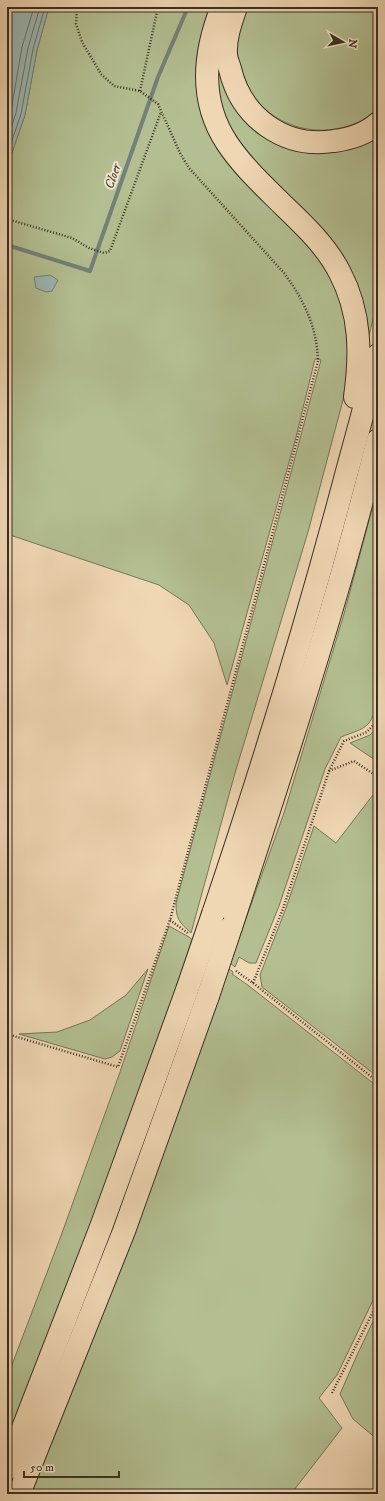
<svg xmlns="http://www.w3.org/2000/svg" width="385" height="1501" viewBox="0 0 385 1501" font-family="'IM FELL DW Pica',serif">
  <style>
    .green { fill: #b3bf92; stroke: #76775a }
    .water { fill: #9bb8b3; stroke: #748179 }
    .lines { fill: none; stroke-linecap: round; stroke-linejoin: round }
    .shore { stroke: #6a746a; stroke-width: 1 }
    .stream { stroke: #748179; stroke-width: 4 }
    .highway-casing { stroke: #392f22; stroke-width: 24 }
    .path { stroke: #392f22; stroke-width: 2.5; stroke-dasharray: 1 2; stroke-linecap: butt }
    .highway { stroke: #f0d7b4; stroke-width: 22 }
    .highway-bridge-casing { stroke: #392f22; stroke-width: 24; stroke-linecap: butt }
    .highway-bridge { stroke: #f0d7b4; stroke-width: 22 }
    .labels { text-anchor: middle; stroke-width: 4; stroke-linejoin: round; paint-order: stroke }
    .water-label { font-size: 13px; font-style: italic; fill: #4d4a3f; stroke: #f5e5ce }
  </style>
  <rect width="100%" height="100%" fill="#f0d7b4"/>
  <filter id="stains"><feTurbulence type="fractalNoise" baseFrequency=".005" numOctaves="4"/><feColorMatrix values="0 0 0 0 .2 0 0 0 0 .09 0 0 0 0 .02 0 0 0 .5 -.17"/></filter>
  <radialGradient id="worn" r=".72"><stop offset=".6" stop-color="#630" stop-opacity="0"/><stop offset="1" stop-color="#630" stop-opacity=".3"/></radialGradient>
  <!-- green -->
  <g class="green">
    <path d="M49 7H213L206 24 197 56V89L204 122 219 151 246 184 296 232 317 257 331 278 341 305 348 331V374L343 400 308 532 235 773 191 933C179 922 176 919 176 903L321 360 315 359 296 437 227 685 214 643 189 605 159 585 7 534V167L25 115 37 50Z"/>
    <path d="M245 7H378V109C336 146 267 133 245 81 243 76 239 70 238 64 235 43 239 26 245 7Z"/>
    <polygon points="222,55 289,142 378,130 378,299 366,348 356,300 232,142 212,87"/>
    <path d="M378 487V701C370 729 367 727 341 737L325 769 279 906 256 963H249L239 957 235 967 230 963 284 813 344 614Z"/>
    <polygon points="378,726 378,762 350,743 370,735"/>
    <polygon points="376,791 378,793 378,1077 262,987 260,975 286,908 314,826 336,843"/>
    <polygon points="169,926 189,937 233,972 232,974 249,986 378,1087 378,1290 337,1375 319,1398 342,1428 291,1494 7,1494 7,1378 62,1233 120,1072"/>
    <polygon points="148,969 120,1051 112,1057 105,1059 19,1034 57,1032 90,1020 126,995"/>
    <polygon points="378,1311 378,1440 353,1419 340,1394 358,1353"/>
  </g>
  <!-- water -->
  <g class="water">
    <polygon points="7,7 49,7 37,50 25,115 7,167"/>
    <polygon points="50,275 58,280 52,291 46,292 36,288 34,277"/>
  </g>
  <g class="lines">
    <!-- shore -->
    <g class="shore">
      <polyline points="7,122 11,111 22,47 34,7"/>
      <polyline points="7,140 16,113 28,48 40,7"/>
      <polyline points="7,155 21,114 33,49 45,7"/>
    </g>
    <!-- stream -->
    <polyline class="stream" points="7,245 90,271 158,77 188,7"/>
    <defs>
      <g id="highway">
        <path d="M222 7C204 52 199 101 227 143 243 167 264 186 284 206 305 226 327 247 340 273 361 313 361 354 355 397"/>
        <path d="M236 7C231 22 225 38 226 54 226 59 229 65 230 69 241 117 284 149 334 141 349 139 366 134 378 123"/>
        <path d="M213 914C262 769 307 623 346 475 357 435 368 395 378 355"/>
        <path d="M231 927C269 811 307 695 341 577 354 532 366 486 378 440"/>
        <polyline points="7,1469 101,1227 187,990"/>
        <polyline points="19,1494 124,1231 208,996"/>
      </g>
    </defs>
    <!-- highway casing -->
    <use href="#highway" class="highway-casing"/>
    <!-- path -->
    <g class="path">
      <polyline points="140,91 158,7"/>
      <polyline points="7,219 72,238 89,248 104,253 110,251 161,112"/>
      <polyline points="329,771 354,761 378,777"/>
      <polyline points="170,920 189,934"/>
      <polyline points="236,971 253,983 378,1082"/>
      <polyline points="253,983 283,909 329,771 344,741 367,732 378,720"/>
      <path d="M7 1034 118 1067 170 920 318 361C317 327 304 300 284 273L189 168 180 153 158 104 140 91 114 86 101 74 82 42 76 24 77 7"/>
      <polyline points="332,1393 378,1302"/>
    </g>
    <!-- highway -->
    <use href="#highway" class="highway"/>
    <defs>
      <g id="highway-bridge">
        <polyline points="187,990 213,914"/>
        <polyline points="208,996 231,927"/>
      </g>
    </defs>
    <!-- highway-bridge casing -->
    <use href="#highway-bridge" class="highway-bridge-casing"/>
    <!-- highway-bridge -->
    <use href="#highway-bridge" class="highway-bridge"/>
  </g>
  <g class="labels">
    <!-- water labels -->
    <g class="water-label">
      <text transform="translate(112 176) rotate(-71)" y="5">Cloer</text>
    </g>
  </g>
  <!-- margin -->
  <rect width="385" height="1501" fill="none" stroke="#f0d7b4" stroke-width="24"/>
  <rect x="8" y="8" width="369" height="1485" fill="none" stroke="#392f22" stroke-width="2"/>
  <rect x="12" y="12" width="361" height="1477" fill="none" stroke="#392f22"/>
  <!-- north arrow -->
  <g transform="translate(343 42) rotate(99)" stroke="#f5e5ce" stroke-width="3" paint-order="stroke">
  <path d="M0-3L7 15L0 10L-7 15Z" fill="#392f22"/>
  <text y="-6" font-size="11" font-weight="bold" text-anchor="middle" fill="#392f22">N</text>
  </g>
  <!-- scale -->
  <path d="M24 1471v6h95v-6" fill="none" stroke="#392f22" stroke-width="2"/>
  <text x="30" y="1471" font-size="12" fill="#392f22" stroke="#f5e5ce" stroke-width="3" paint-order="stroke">50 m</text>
  <rect width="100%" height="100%" filter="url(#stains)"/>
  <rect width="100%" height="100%" fill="url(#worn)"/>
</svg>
